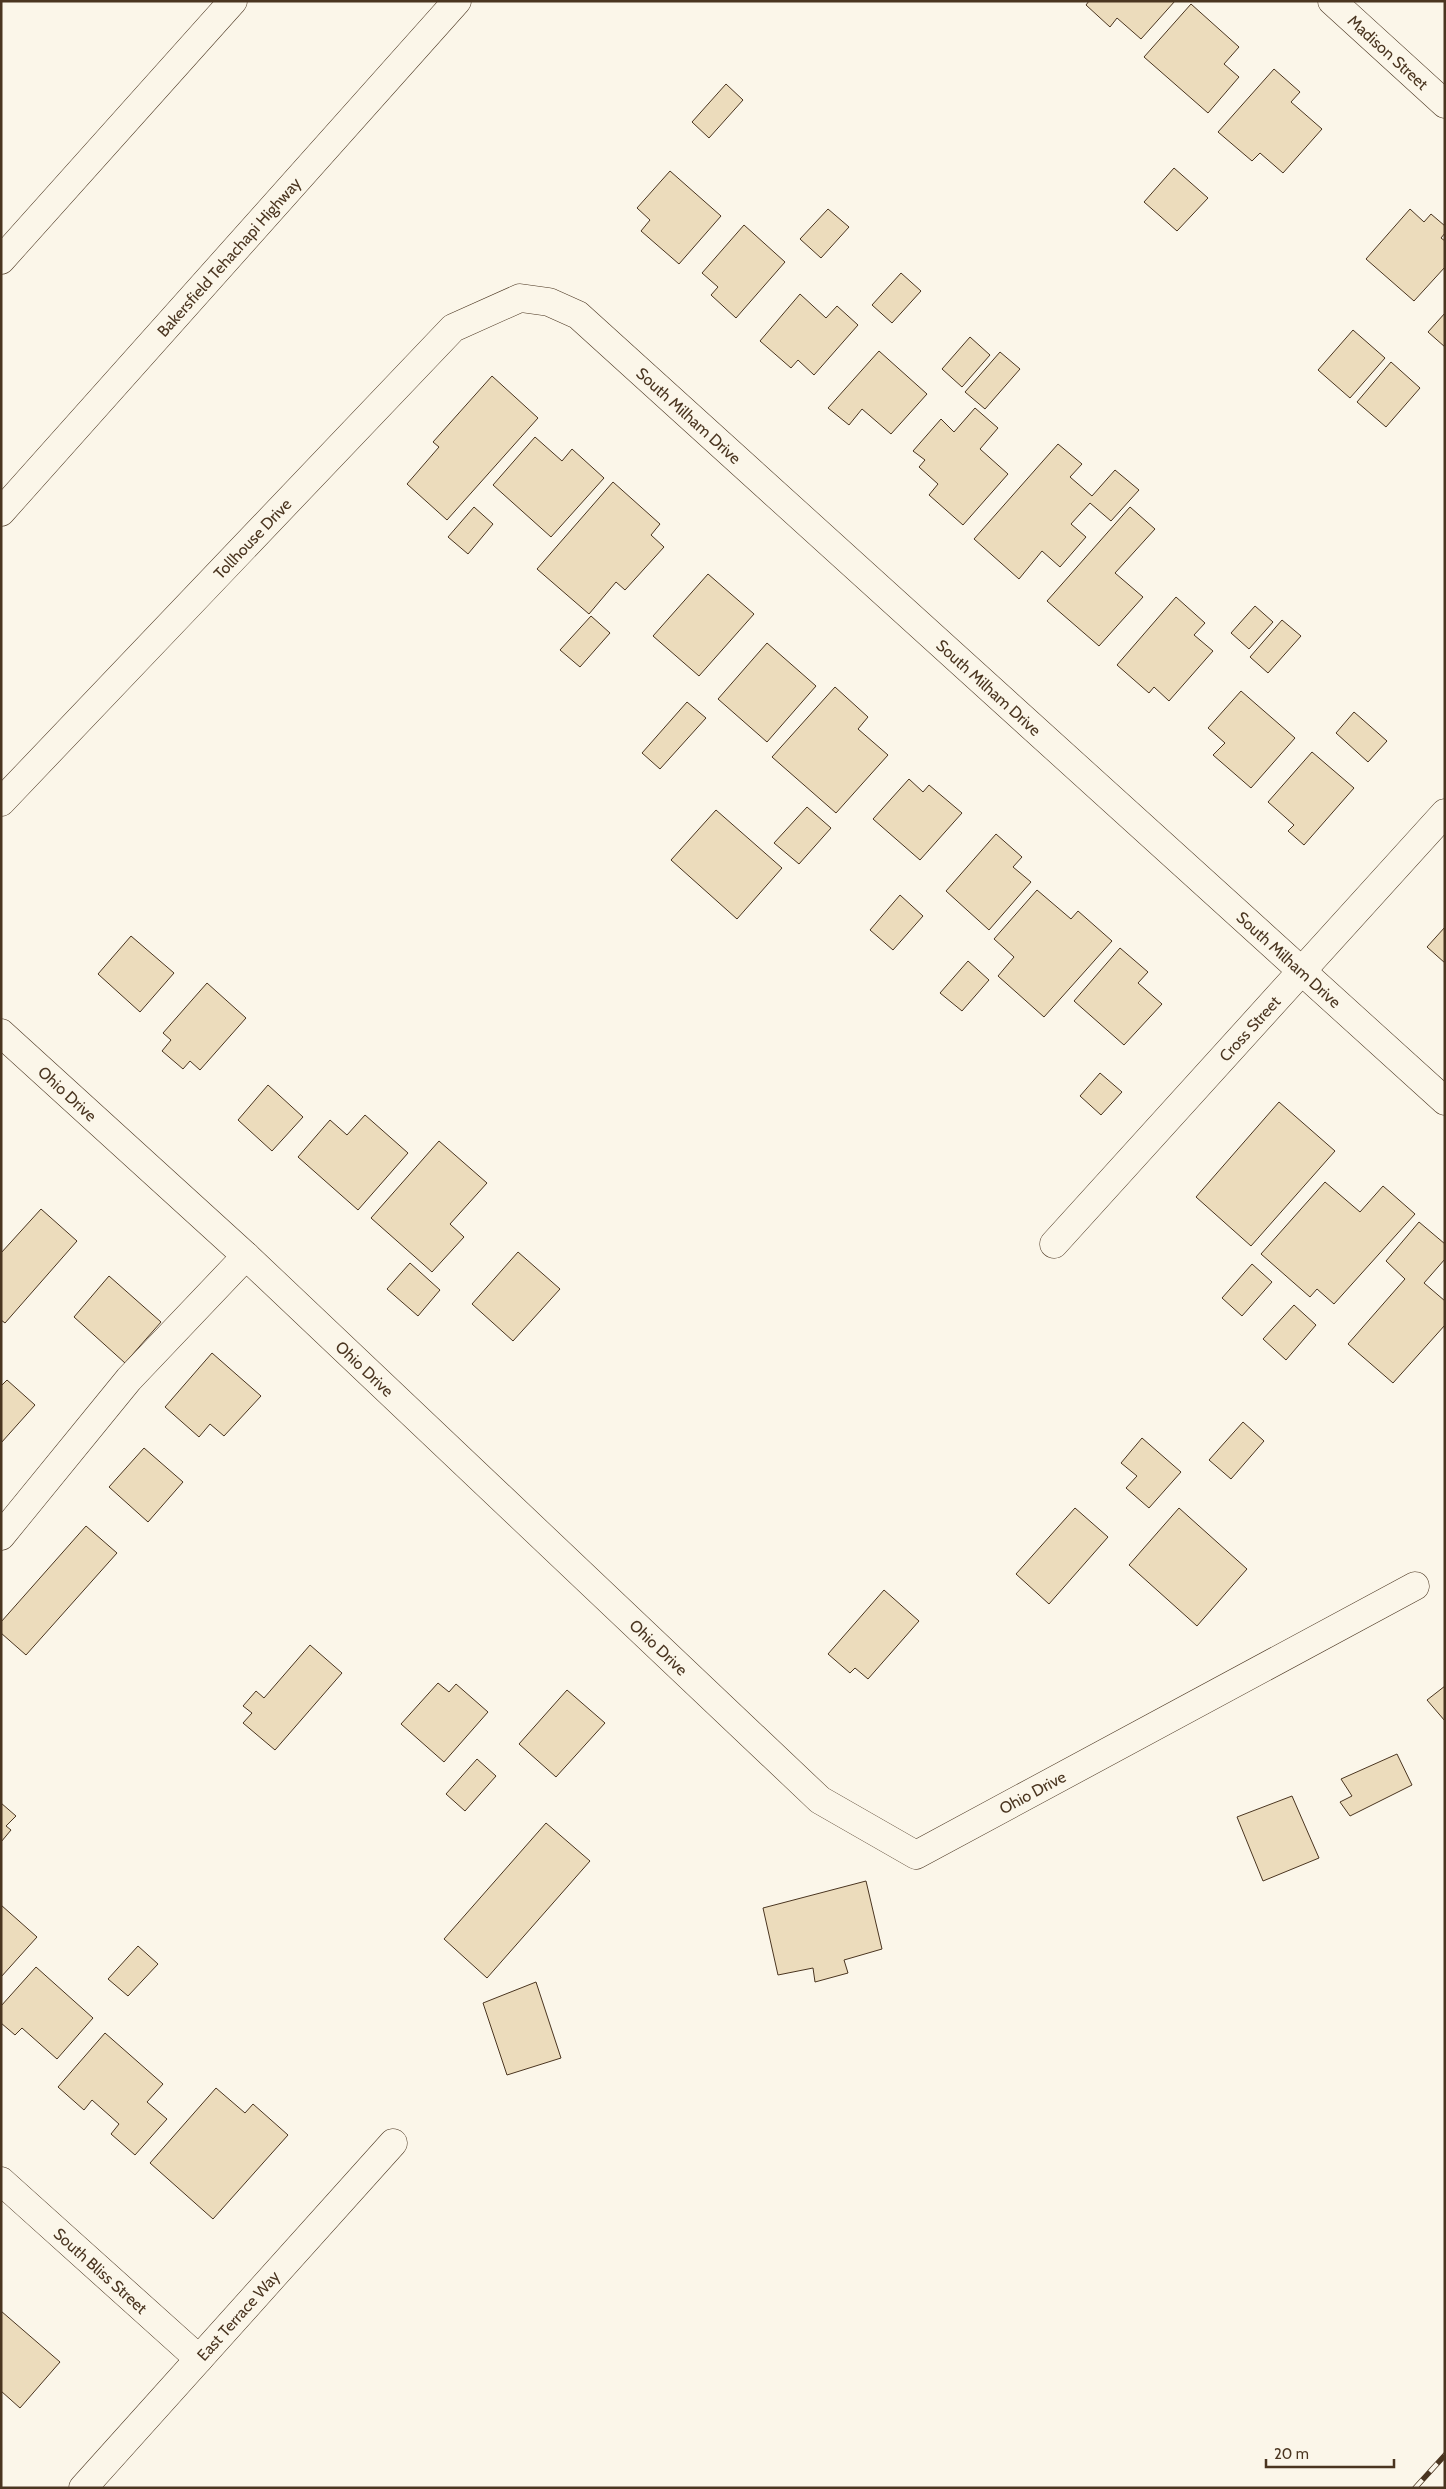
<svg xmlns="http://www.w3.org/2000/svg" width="1446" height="2489" viewBox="0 0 1446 2489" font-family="Cabin,sans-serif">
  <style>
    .building { fill: #ecdcbc; stroke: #4a3520 }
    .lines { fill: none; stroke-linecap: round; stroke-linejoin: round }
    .minor-casing { stroke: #4a3520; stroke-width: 29 }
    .highway-casing { stroke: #4a3520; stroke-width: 29 }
    .minor { stroke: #fbf6e9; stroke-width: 28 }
    .highway { stroke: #fbf6e9; stroke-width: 28 }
    .rail-casing { stroke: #4a3520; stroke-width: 5.5 }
    .rail { stroke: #fbf6e9; stroke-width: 4; stroke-dasharray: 11; stroke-linecap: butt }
    .labels { text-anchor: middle; stroke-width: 4; stroke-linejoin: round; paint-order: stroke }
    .street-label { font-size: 16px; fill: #4a3520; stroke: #fbf6e9 }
  </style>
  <rect width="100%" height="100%" fill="#fbf6e9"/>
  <!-- building -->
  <g class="building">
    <polygon points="1089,1 1175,1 1141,39 1117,18 1110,27 1086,5"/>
    <polygon points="1191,4 1239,47 1224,64 1239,77 1208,113 1144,57"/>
    <polygon points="1274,69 1300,92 1291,102 1322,129 1283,173 1260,153 1252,161 1218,132"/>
    <polygon points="726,84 743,100 709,138 692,122"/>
    <polygon points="1174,168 1208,198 1177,231 1144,202"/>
    <polygon points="670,171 721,216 679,264 641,231 650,220 637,208"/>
    <polygon points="828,209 849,227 821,258 800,239"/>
    <polygon points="1410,209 1424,222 1431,214 1445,226 1445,233 1441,238 1445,241 1445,267 1414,301 1366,259"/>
    <polygon points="744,225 785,262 736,318 711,295 718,287 702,273"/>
    <polygon points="901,273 921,291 892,323 872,305"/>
    <polygon points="800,294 826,318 837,306 858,325 814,375 798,360 791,368 760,341"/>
    <polygon points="1445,313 1445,347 1428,332"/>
    <polygon points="1353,330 1385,358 1350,398 1318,370"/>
    <polygon points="970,337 990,355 962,387 942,369"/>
    <polygon points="879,351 927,394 891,434 862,409 849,425 828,408"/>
    <polygon points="1000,352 1020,369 985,409 965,392"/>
    <polygon points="1391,362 1420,388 1386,427 1357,402"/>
    <polygon points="492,376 538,418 447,520 407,484 439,447 433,442"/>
    <polygon points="975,408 998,428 980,449 1008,474 963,525 929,495 938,484 919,467 925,460 913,451 941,419 954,432"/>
    <polygon points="535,437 562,461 572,449 604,478 551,537 493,485"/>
    <polygon points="1058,444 1082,464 1070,477 1092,496 1115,470 1139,490 1111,521 1090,503 1071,524 1086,537 1060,567 1042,551 1019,579 974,539"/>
    <polygon points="613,482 660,524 651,535 664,547 625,590 616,582 589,614 537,569"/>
    <polygon points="474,507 493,524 468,554 448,537"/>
    <polygon points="1130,507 1155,529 1115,573 1143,597 1099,646 1047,601"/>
    <polygon points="708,574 754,614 699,676 653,636"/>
    <polygon points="1176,597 1205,623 1194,635 1213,651 1169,701 1154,687 1149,693 1117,665"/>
    <polygon points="1255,606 1273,622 1249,649 1231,633"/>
    <polygon points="591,616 610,633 580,667 560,650"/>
    <polygon points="1282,620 1301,636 1268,673 1250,657"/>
    <polygon points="767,643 816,686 767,742 718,699"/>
    <polygon points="835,687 868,717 858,729 888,755 836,813 772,757"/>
    <polygon points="1241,691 1295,738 1251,788 1213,755 1225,743 1208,728"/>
    <polygon points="687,702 706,718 660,769 642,753"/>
    <polygon points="1354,712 1387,741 1368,762 1336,733"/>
    <polygon points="1312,752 1354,788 1304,845 1288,831 1294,825 1268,802"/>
    <polygon points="909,779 923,792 929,785 962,813 920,860 873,819"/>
    <polygon points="807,807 831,828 799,864 774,843"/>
    <polygon points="716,810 782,868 737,919 671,860"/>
    <polygon points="996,834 1022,857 1013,867 1031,882 989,930 946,891"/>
    <polygon points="1037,890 1071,919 1078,911 1112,941 1044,1017 998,976 1014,957 994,939"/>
    <polygon points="900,895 923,916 893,950 870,930"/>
    <polygon points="1445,927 1445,963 1427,947"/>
    <polygon points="131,936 174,973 140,1012 98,974"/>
    <polygon points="1120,948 1148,972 1138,983 1162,1004 1124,1045 1074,1001"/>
    <polygon points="968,961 989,980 962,1011 940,993"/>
    <polygon points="207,983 246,1018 200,1070 190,1061 183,1069 162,1051 171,1040 163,1033"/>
    <polygon points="1100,1073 1122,1092 1101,1115 1080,1096"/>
    <polygon points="268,1085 303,1117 272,1151 238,1120"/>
    <polygon points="1279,1102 1335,1151 1251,1246 1196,1197"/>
    <polygon points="365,1115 408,1153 358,1210 298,1157 330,1120 347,1135"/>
    <polygon points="439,1141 487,1183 450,1224 464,1237 432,1272 371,1218"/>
    <polygon points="1325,1182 1360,1212 1383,1186 1415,1214 1334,1304 1317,1289 1310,1297 1261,1254"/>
    <polygon points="41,1209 77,1241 5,1323 1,1320 1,1253"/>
    <polygon points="1419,1222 1445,1244 1445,1259 1424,1283 1445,1301 1445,1325 1393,1383 1348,1344 1405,1279 1386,1261"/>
    <polygon points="518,1252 560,1289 513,1341 472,1304"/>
    <polygon points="410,1263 440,1290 418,1316 387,1289"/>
    <polygon points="1252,1264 1272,1282 1242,1316 1222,1298"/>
    <polygon points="109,1276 161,1322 125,1363 74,1317"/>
    <polygon points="1294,1305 1316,1325 1286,1360 1263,1339"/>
    <polygon points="212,1353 261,1396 224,1436 210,1424 199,1437 165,1407"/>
    <polygon points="7,1380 35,1405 1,1443 1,1386"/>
    <polygon points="1243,1422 1264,1441 1231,1479 1209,1460"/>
    <polygon points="1142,1438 1181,1472 1149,1508 1126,1488 1137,1476 1121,1463"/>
    <polygon points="144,1448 183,1482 148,1522 109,1487"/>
    <polygon points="1075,1508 1108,1537 1049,1604 1016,1574"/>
    <polygon points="1179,1508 1247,1569 1197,1626 1129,1565"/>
    <polygon points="86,1526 117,1553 26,1655 1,1633 1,1622"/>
    <polygon points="884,1590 919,1621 868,1679 855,1668 850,1673 828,1654"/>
    <polygon points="310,1645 342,1673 275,1750 243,1723 252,1713 243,1706 256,1691 264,1698"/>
    <polygon points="438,1683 449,1692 456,1684 488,1712 444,1762 401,1724"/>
    <polygon points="1445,1686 1445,1721 1427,1700"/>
    <polygon points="567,1690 605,1723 556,1777 519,1744"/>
    <polygon points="1397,1754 1412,1785 1350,1816 1340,1802 1352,1796 1341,1779"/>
    <polygon points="477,1759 496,1776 465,1811 446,1794"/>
    <polygon points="1292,1796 1319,1858 1263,1881 1237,1817"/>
    <polygon points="1,1803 16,1816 6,1826 11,1830 1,1842"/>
    <polygon points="546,1823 590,1861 487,1978 444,1939"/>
    <polygon points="866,1881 882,1949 844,1960 848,1973 815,1982 813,1968 778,1975 763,1908"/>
    <polygon points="1,1905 37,1937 1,1977"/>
    <polygon points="138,1946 158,1964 128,1996 108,1979"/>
    <polygon points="36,1967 93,2018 57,2059 22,2028 15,2035 1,2023 1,2006"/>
    <polygon points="536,1982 561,2058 507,2075 483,2003"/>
    <polygon points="105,2033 163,2084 147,2102 167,2119 135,2155 111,2134 119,2124 92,2100 84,2110 58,2087"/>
    <polygon points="216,2088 245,2113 253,2104 288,2135 213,2219 150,2163"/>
    <polygon points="1,2311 60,2362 20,2408 1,2391"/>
  </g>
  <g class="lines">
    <defs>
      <g id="minor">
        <path id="s1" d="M1332 1 1445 104"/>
        <path id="s2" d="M1 802 453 328 520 298 549 302 578 315 1445 1101"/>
        <path id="s3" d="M1 1033 246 1256 820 1800 916 1855 1415 1586"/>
        <path id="s4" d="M1054 1244 1445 813"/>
        <polyline points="1,1536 129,1379 246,1256"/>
        <path id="s5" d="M1 2181 199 2359"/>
        <path id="s6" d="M83 2488 393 2143"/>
      </g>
      <g id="highway">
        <polyline points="1,260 233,1"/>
        <path id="s7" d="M1 512 457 1"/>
      </g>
    </defs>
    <!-- minor casing -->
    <use href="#minor" class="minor-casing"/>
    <!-- highway casing -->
    <use href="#highway" class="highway-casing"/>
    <!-- minor -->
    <use href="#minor" class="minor"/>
    <!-- highway -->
    <use href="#highway" class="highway"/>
    <defs>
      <polyline id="rail" points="1415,2488 1445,2455"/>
    </defs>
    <!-- rail casing -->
    <use href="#rail" class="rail-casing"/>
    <!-- rail -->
    <use href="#rail" class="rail"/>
  </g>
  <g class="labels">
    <!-- street labels -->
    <g class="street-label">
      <text dy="6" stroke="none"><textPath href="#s1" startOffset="76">Madison Street</textPath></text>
      <text dy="6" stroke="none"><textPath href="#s7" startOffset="342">Bakersfield Tehachapi Highway</textPath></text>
      <text dy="6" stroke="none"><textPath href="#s2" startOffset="939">South Milham Drive</textPath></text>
      <text dy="6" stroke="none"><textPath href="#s2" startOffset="364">Tollhouse Drive</textPath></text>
      <text dy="6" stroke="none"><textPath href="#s2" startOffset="1344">South Milham Drive</textPath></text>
      <text dy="6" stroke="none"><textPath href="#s2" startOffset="1749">South Milham Drive</textPath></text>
      <text dy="6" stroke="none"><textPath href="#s4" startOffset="291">Cross Street</textPath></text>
      <text dy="6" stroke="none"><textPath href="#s3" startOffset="90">Ohio Drive</textPath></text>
      <text dy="6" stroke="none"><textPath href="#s3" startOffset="495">Ohio Drive</textPath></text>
      <text dy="6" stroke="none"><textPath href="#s3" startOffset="900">Ohio Drive</textPath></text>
      <text dy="6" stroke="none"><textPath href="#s3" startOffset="1365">Ohio Drive</textPath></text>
      <text dy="6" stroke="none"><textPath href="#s5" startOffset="134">South Bliss Street</textPath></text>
      <text dy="6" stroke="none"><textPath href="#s6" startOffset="232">East Terrace Way</textPath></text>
    </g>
  </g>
  <!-- border -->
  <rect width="1446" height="2489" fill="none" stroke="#4a3520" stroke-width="5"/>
  <!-- scale -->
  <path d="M1266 2459v8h128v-8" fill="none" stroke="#4a3520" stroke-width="2.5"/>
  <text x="1274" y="2459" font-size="15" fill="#4a3520" stroke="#fbf6e9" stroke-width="4" paint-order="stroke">20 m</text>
</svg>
